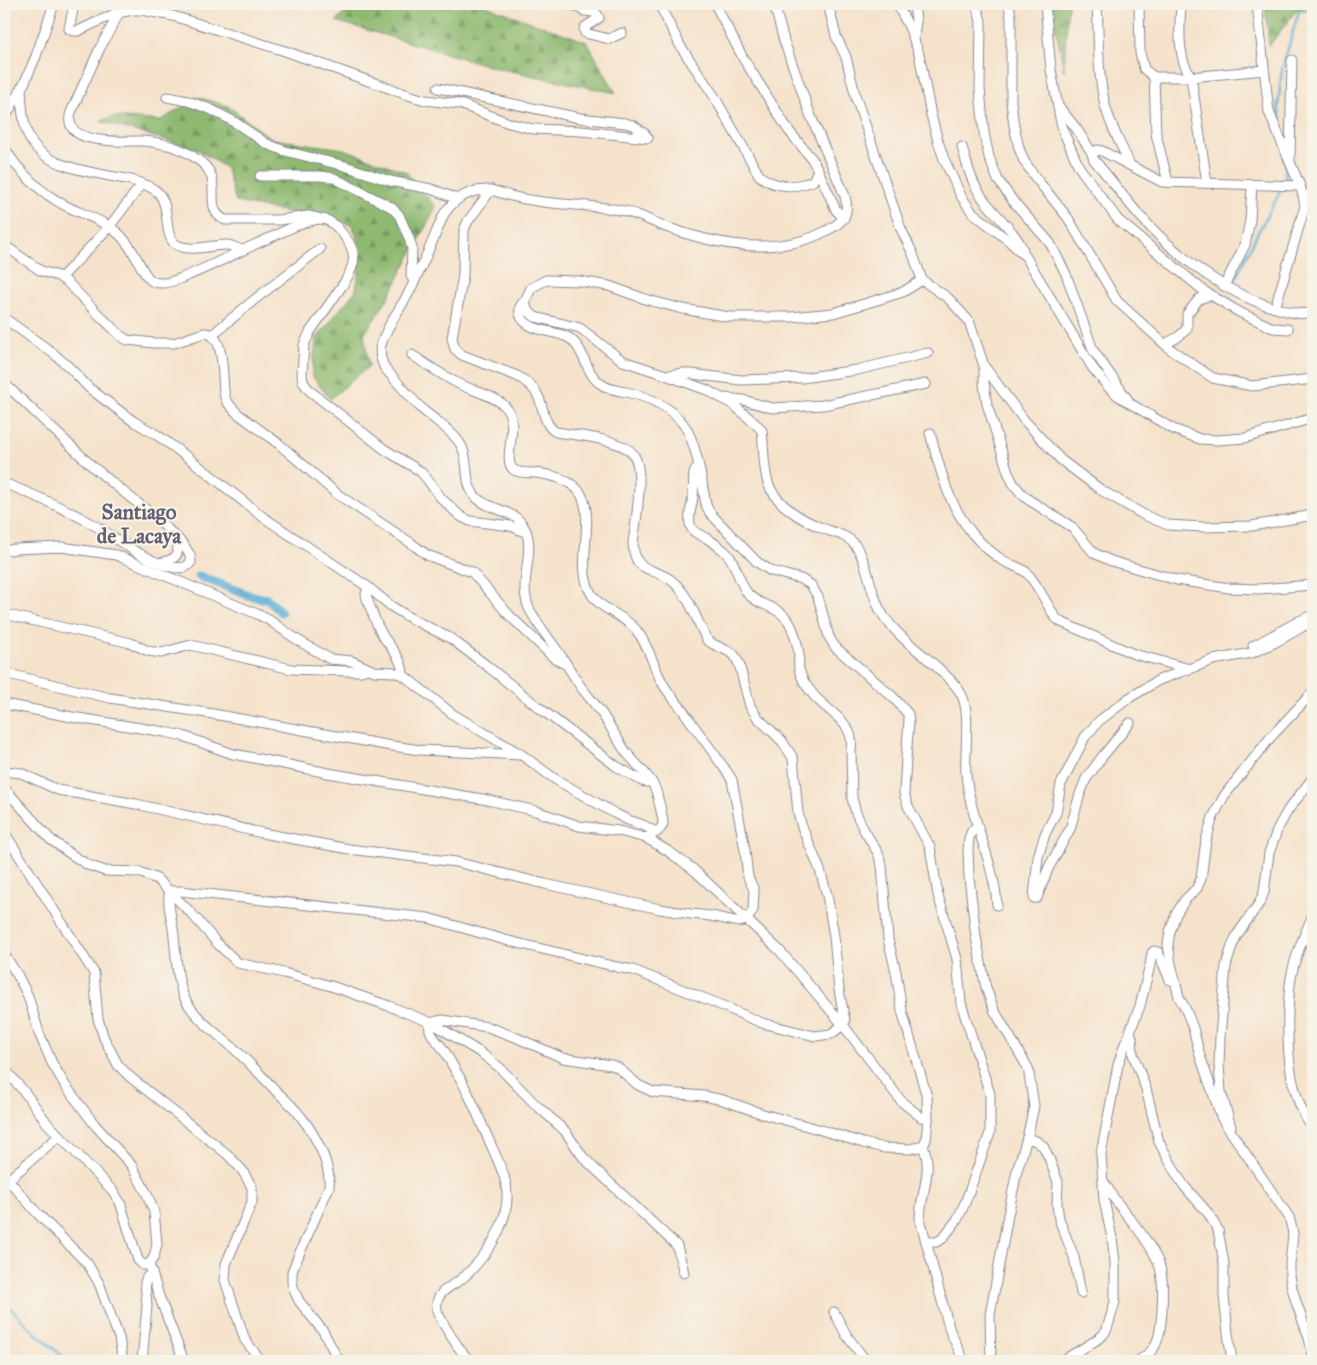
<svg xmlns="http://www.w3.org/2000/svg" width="1317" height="1365" viewBox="0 0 1317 1365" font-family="'IM FELL Great Primer',serif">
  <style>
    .forest { fill: url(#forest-firs); stroke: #557468 }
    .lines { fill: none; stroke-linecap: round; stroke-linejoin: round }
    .stream { stroke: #5aadd6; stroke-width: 2.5 }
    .canal { stroke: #5aadd6; stroke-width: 9 }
    .minor-casing { stroke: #888894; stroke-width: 11 }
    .minor { stroke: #fff; stroke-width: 9 }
    .labels { text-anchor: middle; stroke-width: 4.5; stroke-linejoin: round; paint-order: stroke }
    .neighbourhood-label { font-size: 21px; font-weight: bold; fill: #625f73; stroke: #f7f3e8 }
  </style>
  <defs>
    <pattern id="forest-firs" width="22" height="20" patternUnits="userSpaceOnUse" patternTransform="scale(1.25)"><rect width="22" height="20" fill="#8fb971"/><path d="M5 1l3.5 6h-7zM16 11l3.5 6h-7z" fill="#749760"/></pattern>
  </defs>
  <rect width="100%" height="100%" fill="#f7f3e8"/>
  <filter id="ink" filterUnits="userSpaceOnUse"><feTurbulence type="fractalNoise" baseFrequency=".02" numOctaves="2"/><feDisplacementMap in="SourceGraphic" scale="10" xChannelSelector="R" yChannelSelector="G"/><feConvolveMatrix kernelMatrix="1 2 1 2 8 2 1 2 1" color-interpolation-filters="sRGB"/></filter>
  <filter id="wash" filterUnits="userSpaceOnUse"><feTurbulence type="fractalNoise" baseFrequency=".0096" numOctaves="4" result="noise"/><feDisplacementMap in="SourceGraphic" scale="20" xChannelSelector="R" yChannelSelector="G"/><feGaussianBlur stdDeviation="1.12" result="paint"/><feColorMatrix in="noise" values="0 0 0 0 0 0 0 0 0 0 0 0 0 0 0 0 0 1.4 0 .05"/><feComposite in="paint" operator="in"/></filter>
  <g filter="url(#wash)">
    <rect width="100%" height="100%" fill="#f5e2ca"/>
    <!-- forest -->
    <g class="forest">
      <polygon points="356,4 370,4 392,6 422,4 481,4 587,42 616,93 496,68 336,21"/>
      <polygon points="1051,4 1068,4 1064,71 1053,13"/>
      <polygon points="1265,4 1313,4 1313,10 1295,12 1269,46"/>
      <polygon points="198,97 228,106 272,139 344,149 406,172 436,207 388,298 364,335 369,366 330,399 312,376 316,339 356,290 362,251 352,225 236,202 226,168 197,149 99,121 115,117 160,121"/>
    </g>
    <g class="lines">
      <!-- stream -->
      <g class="stream">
        <polyline points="1281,122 1278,107 1282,69 1301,4"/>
        <polyline points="1284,155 1286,181"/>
        <polyline points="1233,284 1258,232 1280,192"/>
        <polyline points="4,1301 31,1329 68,1361"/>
      </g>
      <!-- canal -->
      <polyline class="canal" points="199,576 248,595 267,599 281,612"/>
    </g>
  </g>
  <g filter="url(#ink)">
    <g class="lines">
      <defs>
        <g id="minor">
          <path d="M54 4 36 56 24 84 21 88C22 104 22 122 29 137 43 167 87 171 115 177 129 179 143 182 155 190 174 204 160 239 179 246 195 252 213 244 228 245 233 246 238 249 243 250"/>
          <polyline points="74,4 69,29 73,31 78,31 116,13 134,10 142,10 173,16 285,51 408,95 425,100 460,104 509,123 533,129 581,131 648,138 645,134 633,125 625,123 580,118 438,88"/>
          <polyline points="573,4 584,11 593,12 597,14 599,18 585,27 584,30 585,33 609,39 622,33"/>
          <path d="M659 4 681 47 714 96 759 175C773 188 796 188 813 181L818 170"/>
          <polyline points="715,4 743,58 789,131 812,159 818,170 836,210 844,218"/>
          <polyline points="828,4 836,36 846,57 856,98 901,229 913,254 922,280 948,298 969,321 984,366 984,383 987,404 1008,472 1013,483 1021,493 1029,500 1072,527 1094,553 1111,561 1177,580 1229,588 1259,589 1313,585"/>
          <polyline points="897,4 910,29 919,54 931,115 938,141 944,159 961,196 972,212 1009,241 1026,257 1092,367 1108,387 1117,395 1131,404 1173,429 1200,439 1217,440 1245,438 1313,418"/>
          <polyline points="976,4 981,21 980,89 984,133 989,157 998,180 1013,201 1050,243 1066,274 1093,350 1128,400"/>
          <polyline points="1009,4 1011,18 1011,102 1014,126 1019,148 1024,161 1035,177 1068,218 1117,301 1170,349 1213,378 1252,386 1313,379"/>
          <polyline points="1045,4 1051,70 1060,118 1064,133 1079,167 1118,220 1204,291 1239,312 1273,328 1288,329"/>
          <path d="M1097 4C1099 36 1097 69 1104 100 1108 122 1121 144 1130 165"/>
          <polyline points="1139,4 1140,53 1144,69 1154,77 1156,134 1168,182"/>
          <path d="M1181 4C1180 23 1178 44 1184 63 1186 68 1189 73 1191 77L1207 183"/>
          <polyline points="1257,4 1269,112 1300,186 1303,196 1305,206 1275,308"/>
          <path d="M119 13 100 48 71 112C60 146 123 141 141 141 150 141 159 143 168 145 182 149 206 161 211 175 217 191 206 211 225 220H279L308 216 318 218"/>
          <polyline points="914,37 916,21 914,4"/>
          <polyline points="1154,77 1191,77 1264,70"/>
          <polyline points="167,97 188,101 210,109 233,121 267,144 285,151 345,166 390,181 431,189 458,199"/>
          <polyline points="1059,107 1076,128 1092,153"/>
          <polyline points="4,120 21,88"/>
          <path d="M4 147C18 172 42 194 68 207 85 215 104 221 119 234 126 241 132 250 137 259 141 266 145 277 152 281 161 286 173 281 182 278 214 265 244 249 276 235 288 229 309 219 322 219 333 220 342 233 348 241 358 257 353 268 344 283L310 332 304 345 302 374 303 382 310 391 384 449 420 471 427 479 441 498 460 516 470 521 511 526 522 531H526"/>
          <path d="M962 147C967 164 971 182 982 197 994 214 1016 232 1023 250"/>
          <polyline points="1290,159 1292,60"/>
          <polyline points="260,176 321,176 334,178 391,207 399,215 409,238 412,248 411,276 414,281"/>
          <path d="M1300 186 1162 182 1102 151 1097 150 1092 153 1094 160C1110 178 1124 198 1140 216 1175 255 1223 292 1272 307 1287 311 1298 316 1313 312"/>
          <polyline points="1305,206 1313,187"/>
          <path d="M4 245 41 271 58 276 67 282 97 313 121 336 127 340 154 343H174L204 333C227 332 221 382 225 397L227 402 237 413 279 444 337 494 411 543 427 555 472 572 509 615 554 658 563 663 565 662"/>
          <polyline points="61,278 109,227 142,184"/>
          <path d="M922 280 903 292 864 304 833 313 791 317H729L683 309 648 300 609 286 579 281 546 280 531 288 525 301 527 310 535 317 580 328 623 361 663 374 707 390 734 405 759 427 762 431C764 448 763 467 768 483 776 505 802 520 822 528 832 532 848 535 855 545 870 565 869 594 883 615 896 635 919 651 937 667 945 675 954 682 960 692 972 710 964 751 966 774 970 819 994 860 997 905"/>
          <polyline points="1224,286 1245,245 1250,220 1252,185"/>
          <path d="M525 301C520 304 519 308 520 314 525 332 556 330 569 338 585 348 585 374 601 384 609 390 617 390 626 392 650 397 670 406 684 425 697 443 702 483 706 505L710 513 757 562 771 571 801 579 811 585 818 597 829 637 835 647 893 697 908 714 909 721 906 759 904 793 908 806 930 847 938 895 957 959 961 1003 990 1094V1133L965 1203 957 1220 942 1239 936 1242H926"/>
          <polyline points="4,318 53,353 70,368 89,388 133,421 157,435 190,459 263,517 368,587 391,606 410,618 450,638 486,665 537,706 616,766 642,781 647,782 651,781"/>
          <polyline points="212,335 254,300 320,249"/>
          <polyline points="1165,344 1178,337 1187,329 1187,314 1199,299 1210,295"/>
          <polyline points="984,366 1024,420 1061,460 1101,490 1144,515 1168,525 1203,527 1252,526 1313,515"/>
          <polyline points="669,375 683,373 741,380 802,378 857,370 928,353"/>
          <path d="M4 383 92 466 131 498 152 514 183 544 190 555 191 562C186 570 176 568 167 566 140 558 117 538 94 525 65 508 34 495 4 483"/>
          <polyline points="725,398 743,400 772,408 823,405 926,384"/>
          <path d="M930 433C942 475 949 511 981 543 987 549 995 555 1002 560 1009 564 1019 567 1026 572 1035 580 1048 606 1055 617L1061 622 1134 654 1190 669"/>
          <polyline points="4,551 15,549 61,547 116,555 257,614 269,620 299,641 330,659 352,661 374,671 393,672 403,675 454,715 522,755 555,779 614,813 628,820 643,825 656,832"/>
          <path d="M160 563C177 559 179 556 178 539"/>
          <path d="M368 587 366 594 367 599C372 611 376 625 383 636 391 648 403 660 403 675"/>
          <polyline points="4,614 131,643 148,651 161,653 191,645 291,669 347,671 361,671 368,669"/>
          <polyline points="1253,646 1299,621 1313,615"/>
          <polyline points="4,673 110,698 213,714 386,745 420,750 521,755"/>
          <polyline points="1313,692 1270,738 1224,796 1213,817 1206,840 1201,879 1197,888 1185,900 1176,914 1170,932 1168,944 1171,964 1179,997 1186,1010 1193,1028 1200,1056 1222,1119 1289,1217 1293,1233 1290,1265 1290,1275 1292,1288 1297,1305 1309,1338 1313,1355"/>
          <polyline points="4,704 72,717 165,732 183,736 233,754 249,757 328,773 488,800 536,811 579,826 619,831 646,838 668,851 694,870 780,951 843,1025 902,1102 921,1117 928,1119"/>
          <polyline points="1130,723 1102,757 1086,779 1080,794 1070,829 1048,869 1037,898 1034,898 1038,857 1045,834 1056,813 1061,784 1085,737 1099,721 1129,698 1159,680 1213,660 1252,653 1274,643 1302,627 1313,622"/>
          <path d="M4 771 21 773 58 790 136 804 262 833 349 849 456 862 545 884 660 909 691 914 711 916 739 922 747 920 753 910 754 890 748 877 745 850 732 780C727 771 721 764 715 755 704 740 693 725 682 709 675 700 667 692 662 682 653 666 649 646 637 631 625 615 601 611 591 593 575 567 595 523 582 496 574 480 553 475 536 473 529 472 520 474 514 470 501 461 520 427 507 409 500 397 470 390 457 383 442 375 427 365 412 355"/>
          <polyline points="4,788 50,839 69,853 88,865 105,871 139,872 157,879 192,914 217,943 238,963 284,973 331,986 389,1006 432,1023 481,1053 499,1067 534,1103 565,1131 583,1157 593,1167 672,1241 677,1246 684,1273"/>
          <polyline points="977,826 972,831 969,838 968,850 969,877 976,937 986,988 994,1010 1028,1068 1034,1106 1027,1138 1017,1171 1008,1215 990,1315 991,1361"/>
          <polyline points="4,832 94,973 98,1019 104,1038 118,1065 130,1077 227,1154 242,1170 252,1187 252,1202 226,1264 225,1280 245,1340 261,1361"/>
          <path d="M646 838C653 834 660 832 663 824 663 818 661 812 660 806 658 801 658 796 656 791 651 776 636 765 626 752 617 739 609 724 600 711 594 703 587 695 581 687 572 674 564 659 554 646 546 635 538 624 531 612 515 585 538 551 524 527 514 508 487 511 474 495 463 480 470 460 461 445 452 430 434 420 422 409 409 396 396 381 384 367 381 359 379 353 381 345 386 327 398 312 407 296 421 270 432 242 444 214 454 199 467 191 485 190 493 189 503 194 511 196 519 198 528 200 537 201 565 206 595 204 624 211 639 214 652 222 666 227 716 245 777 257 826 231 842 223 850 216 845 196L810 114 784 41 774 4"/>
          <path d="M1313 915C1305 933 1296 953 1292 973 1289 985 1289 998 1288 1011 1287 1051 1289 1096 1313 1129"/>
          <polyline points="4,954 18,976 28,996 39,1033 52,1063 65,1085 95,1125 132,1166 147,1194 154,1212 157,1244 154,1257 149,1264 143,1265 138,1260 120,1202 112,1190 47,1123 26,1094 4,1068"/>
          <polyline points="1130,1032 1132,1038 1133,1054 1146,1089 1159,1142 1177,1175 1185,1187 1208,1213 1218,1230 1224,1263 1224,1296 1228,1333 1232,1361"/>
          <polyline points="1231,1127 1221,1092 1219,1065 1220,1037 1226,966 1232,946 1237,935 1260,902 1264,892 1269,853 1278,828 1288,810 1313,778"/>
          <polyline points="1027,1138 1036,1141 1043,1146 1049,1158 1058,1182 1057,1204 1059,1219 1074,1257 1081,1293"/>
          <path d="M923 1146C934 1169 920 1195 920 1219L950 1331 964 1361"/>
          <polyline points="4,1175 38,1214 87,1263 99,1283 119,1338 123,1361"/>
          <polyline points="8,1180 59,1136"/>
          <path d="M1103 1181C1107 1186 1110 1192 1113 1197 1128 1217 1150 1241 1159 1264 1165 1280 1163 1331 1155 1346 1151 1353 1144 1357 1138 1361"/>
          <polyline points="149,1264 159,1296 184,1361"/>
          <polyline points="834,1312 847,1336 866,1361"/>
          <polyline points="142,1361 147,1306 145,1282 147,1277 152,1273"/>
          <path d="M339 1361 323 1331 299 1301 294 1290 292 1282V1272L297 1259 329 1187C331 1165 316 1136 302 1118 295 1108 285 1099 276 1091 261 1075 246 1059 230 1045 215 1032 195 1018 185 999 177 984 176 954 174 936 173 923 166 903 170 891H180L428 918 505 940 617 967 633 970 711 1001 762 1023 815 1036 831 1034 843 1025 845 1021 839 990 834 936 827 895 820 870 802 827 798 813 793 758 782 741 758 718 750 706 739 664 735 656 732 653 713 644 707 640C696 620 690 595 671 580 651 566 634 574 633 542 636 522 645 469 633 454 622 439 574 435 556 432 543 425 544 407 538 396 534 387 526 381 517 376L462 355 455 349 452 338 463 275 464 230 468 221 491 190"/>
          <path d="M470 1361C462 1354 440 1321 437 1310 436 1306 437 1299 440 1295 445 1288 457 1283 464 1277 491 1252 516 1213 504 1176 498 1159 490 1143 483 1127 476 1110 469 1094 460 1078 454 1069 449 1058 443 1049 439 1043 432 1038 430 1030 428 1022 436 1021 442 1020L488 1027 515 1037 563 1058 611 1065 617 1067 638 1085 653 1092 704 1096 723 1100 763 1114 818 1129 863 1143 884 1148 909 1149 920 1147 924 1144 926 1140 928 1119 927 1097 902 1011 896 972 888 939 882 866 878 853 864 830 856 813 852 798 851 749C856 722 825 711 812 693 806 686 801 678 799 669 798 664 799 659 799 654 797 643 794 627 786 618 777 606 759 606 748 594 737 581 737 560 722 549 717 545 712 541 706 538 699 534 692 533 690 524 688 515 692 506 693 497 694 490 693 482 694 474L695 471 698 467"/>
          <polyline points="1062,1361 1095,1341 1103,1335 1107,1329 1115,1302 1115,1262 1112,1238 1104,1200 1101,1154 1118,1065 1125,1044 1140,1006 1150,965 1152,953 1154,951 1158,952 1170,980"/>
        </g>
      </defs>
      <!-- minor casing -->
      <use href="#minor" class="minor-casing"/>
      <!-- minor -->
      <use href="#minor" class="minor"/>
    </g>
  </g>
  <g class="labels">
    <!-- neighbourhood labels -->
    <g class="neighbourhood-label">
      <text x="139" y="519">Santiago<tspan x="139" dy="24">de Lacaya</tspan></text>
    </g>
  </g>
  <!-- margin -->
  <rect width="1317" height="1365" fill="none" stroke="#f7f3e8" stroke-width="20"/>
</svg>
